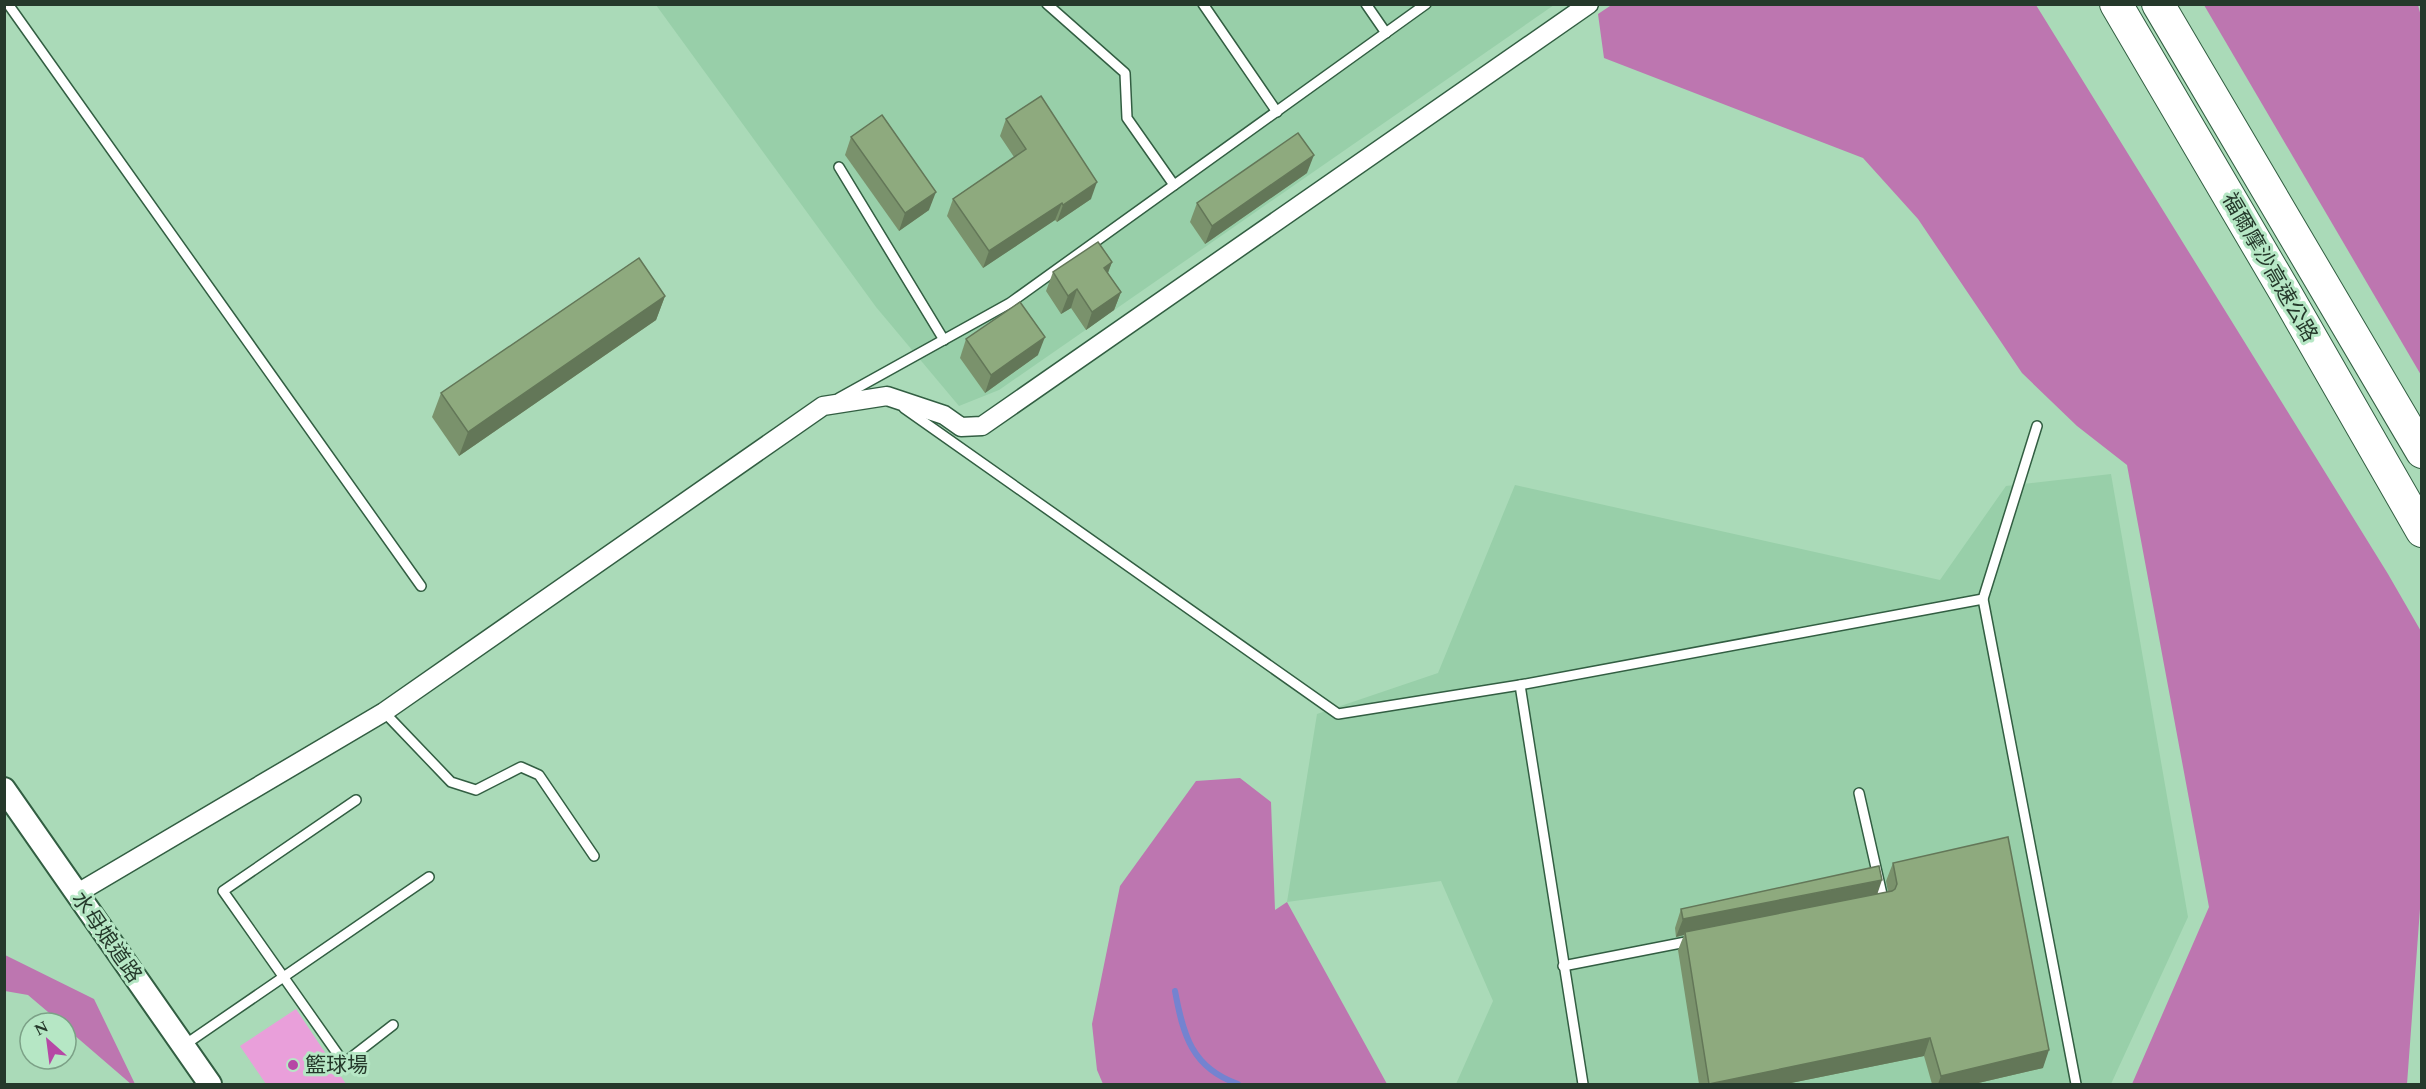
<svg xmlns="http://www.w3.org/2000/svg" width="2426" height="1089" viewBox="0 0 2426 1089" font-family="Spectral,'Noto Sans TC',serif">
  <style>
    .built { fill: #98cfa9 }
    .green { fill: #e99fda }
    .forest { fill: #bd76b0 }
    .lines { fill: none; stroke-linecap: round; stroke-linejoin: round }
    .stream { stroke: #7483d0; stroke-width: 6 }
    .service-casing { stroke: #325e42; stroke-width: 12 }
    .minor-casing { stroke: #325e42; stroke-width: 21 }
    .tertiary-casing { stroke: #325e42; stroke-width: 26 }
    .motorway-casing { stroke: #325e42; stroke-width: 34 }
    .service { stroke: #fff; stroke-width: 9 }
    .minor { stroke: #fff; stroke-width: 18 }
    .tertiary { stroke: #fff; stroke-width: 22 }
    .motorway { stroke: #fff; stroke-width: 32 }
    .wall { fill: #7a926c }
    .shaded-wall { fill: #637758 }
    .building { fill: #8eaa7e; stroke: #637758; stroke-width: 1.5 }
    .poi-dot { fill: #b648a5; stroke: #b6e7c5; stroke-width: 2 }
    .labels { text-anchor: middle; stroke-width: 6; stroke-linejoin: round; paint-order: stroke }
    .street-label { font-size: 21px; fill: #25392b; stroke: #b6e7c5 }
    .poi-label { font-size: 21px; fill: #25392b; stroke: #b6e7c5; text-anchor: start }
  </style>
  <rect width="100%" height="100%" fill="#aadab8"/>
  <!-- built -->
  <g class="built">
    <polygon points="656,5 1554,5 999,390 959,406 876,307"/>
    <polygon points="2111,474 2188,917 2111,1084 1456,1084 1493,1001 1441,881 1287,902 1317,714 1438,673 1515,485 1940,580 2006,486"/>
  </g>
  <!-- green -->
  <polygon class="green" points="296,1009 346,1084 266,1084 240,1046"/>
  <!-- forest -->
  <g class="forest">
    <polygon points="1613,4 2036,5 2388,574 2422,633 2422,882 2407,1084 2132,1084 2209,907 2127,465 2077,426 2022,373 1918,219 1863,158 1604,58 1598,14"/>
    <polygon points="2204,5 2418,5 2422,20 2421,375"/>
    <polygon points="1240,778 1271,802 1275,910 1287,902 1387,1084 1103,1084 1097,1070 1092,1024 1120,886 1196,781"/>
    <polygon points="5,955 94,999 135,1084 131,1084 66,1028 66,1023 61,1023 28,995 5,991"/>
  </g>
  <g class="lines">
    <!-- stream -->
    <path class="stream" d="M1175 991C1183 1035 1192 1068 1238 1084"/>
    <defs>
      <g id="service">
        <polyline points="8,4 421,586"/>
        <polyline points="1047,4 1125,73 1127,118 1174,185"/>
        <polyline points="1203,4 1277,112"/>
        <polyline points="1366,4 1386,33"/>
        <polyline points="839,167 944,340"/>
        <polyline points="839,398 1010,303 1426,4"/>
        <polyline points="904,408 1338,714 1520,685 1983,599 2037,426"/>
        <polyline points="1983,599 2076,1084"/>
        <polyline points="1520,685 1583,1084"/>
        <polyline points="384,712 451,782 476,790 521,767 539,775 594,856"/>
        <polyline points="1859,793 1884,903"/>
        <polyline points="356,800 223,891 344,1063 393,1025"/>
        <polyline points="1563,966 1691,941"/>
        <polyline points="183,1046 429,877"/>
      </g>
      <polyline id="minor" points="76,894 384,712 823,406 887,396 944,415 961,427 982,426 1589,4"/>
      <polyline id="tertiary" points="4,789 210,1084"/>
      <g id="motorway">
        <polyline points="2116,4 2285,292 2422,531"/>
        <polyline points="2158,4 2422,452"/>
      </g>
    </defs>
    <!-- service casing -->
    <use href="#service" class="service-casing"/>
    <!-- minor casing -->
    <use href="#minor" class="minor-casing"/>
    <!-- tertiary casing -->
    <use href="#tertiary" class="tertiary-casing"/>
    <!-- motorway casing -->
    <use href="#motorway" class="motorway-casing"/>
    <!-- service -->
    <use href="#service" class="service"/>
    <!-- minor -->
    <use href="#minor" class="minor"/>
    <!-- tertiary -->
    <use href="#tertiary" class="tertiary"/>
    <!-- motorway -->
    <use href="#motorway" class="motorway"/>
  </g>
  <!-- wall -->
  <g class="wall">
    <polygon points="1006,119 1091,199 1057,222 1055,220 983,268 947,216 953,199 1014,157 1000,136"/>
    <polygon points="851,137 929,210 899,231 845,155"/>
    <polygon points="1307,173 1205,244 1190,222 1197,203"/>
    <polygon points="1112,262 1108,273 1121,292 1114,310 1086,330 1071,308 1061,314 1046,291 1053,272"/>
    <polygon points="665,296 656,320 459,456 432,417 441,393"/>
    <polygon points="966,339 1038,355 985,393 960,358"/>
    <polygon points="1893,863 2043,1068 1974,1084 1932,1084 1924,1056 1786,1084 1699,1084 1678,950 1684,935 1676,937 1675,928 1681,909 1877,894 1888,892 1886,881"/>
  </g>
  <!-- shaded-wall -->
  <g class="shaded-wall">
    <polygon points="1314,155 1307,173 1205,244 1212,226"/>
    <polygon points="1097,182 1091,199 1057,222 1063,205"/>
    <polygon points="936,192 929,210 899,231 905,213"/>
    <polygon points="1062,203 1055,220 983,268 989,251"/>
    <polygon points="1112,262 1105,280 1104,268"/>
    <polygon points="1077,289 1071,308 1061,314 1068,296"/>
    <polygon points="1121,292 1114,310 1086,330 1092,312"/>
    <polygon points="665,296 656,320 459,456 468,432"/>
    <polygon points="1045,337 1038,355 985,393 991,375"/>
    <polygon points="1882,880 1876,898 1685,932 1684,935 1676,937 1683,919"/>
    <polygon points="1930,1038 1924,1056 1786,1084 1709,1084"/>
    <polygon points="2049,1050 2043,1068 1974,1084 1938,1084 1941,1076"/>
  </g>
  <!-- building -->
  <g class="building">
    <polygon points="1041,96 1097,182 1063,205 1062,203 989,251 953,199 1026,149 1006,119"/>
    <polygon points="882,115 936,192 905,213 851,137"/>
    <polygon points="1298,133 1314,155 1212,226 1197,203"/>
    <polygon points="1098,242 1112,262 1104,268 1121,292 1092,312 1077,289 1068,296 1053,272"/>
    <polygon points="639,258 665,296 468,432 441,393"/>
    <polygon points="1020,302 1045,337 991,375 966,339"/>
    <polygon points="2008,837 2049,1050 1941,1076 1930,1038 1709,1084 1685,932 1892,891 1895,889 1897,884 1893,863"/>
    <polygon points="1879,866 1882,880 1683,919 1681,909"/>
  </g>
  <!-- markers -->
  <circle class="poi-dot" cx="293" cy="1065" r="6"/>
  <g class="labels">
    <!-- street labels -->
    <g class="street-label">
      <text transform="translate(2270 267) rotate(60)" y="7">福爾摩沙高速公路</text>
      <text transform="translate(107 937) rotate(55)" y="7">水母娘道路</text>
    </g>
    <!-- poi labels -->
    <g class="poi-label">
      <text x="305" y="1072">籃球場</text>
    </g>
  </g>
  <!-- border -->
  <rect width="2426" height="1089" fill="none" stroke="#25392b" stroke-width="12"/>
  <!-- north arrow -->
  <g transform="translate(48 1041) rotate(332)"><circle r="28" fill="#b6e7c5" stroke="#7ca187" stroke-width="1.5"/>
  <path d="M0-4.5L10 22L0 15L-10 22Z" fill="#b648a5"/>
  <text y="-9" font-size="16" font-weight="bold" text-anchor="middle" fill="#25392b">N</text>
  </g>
</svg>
